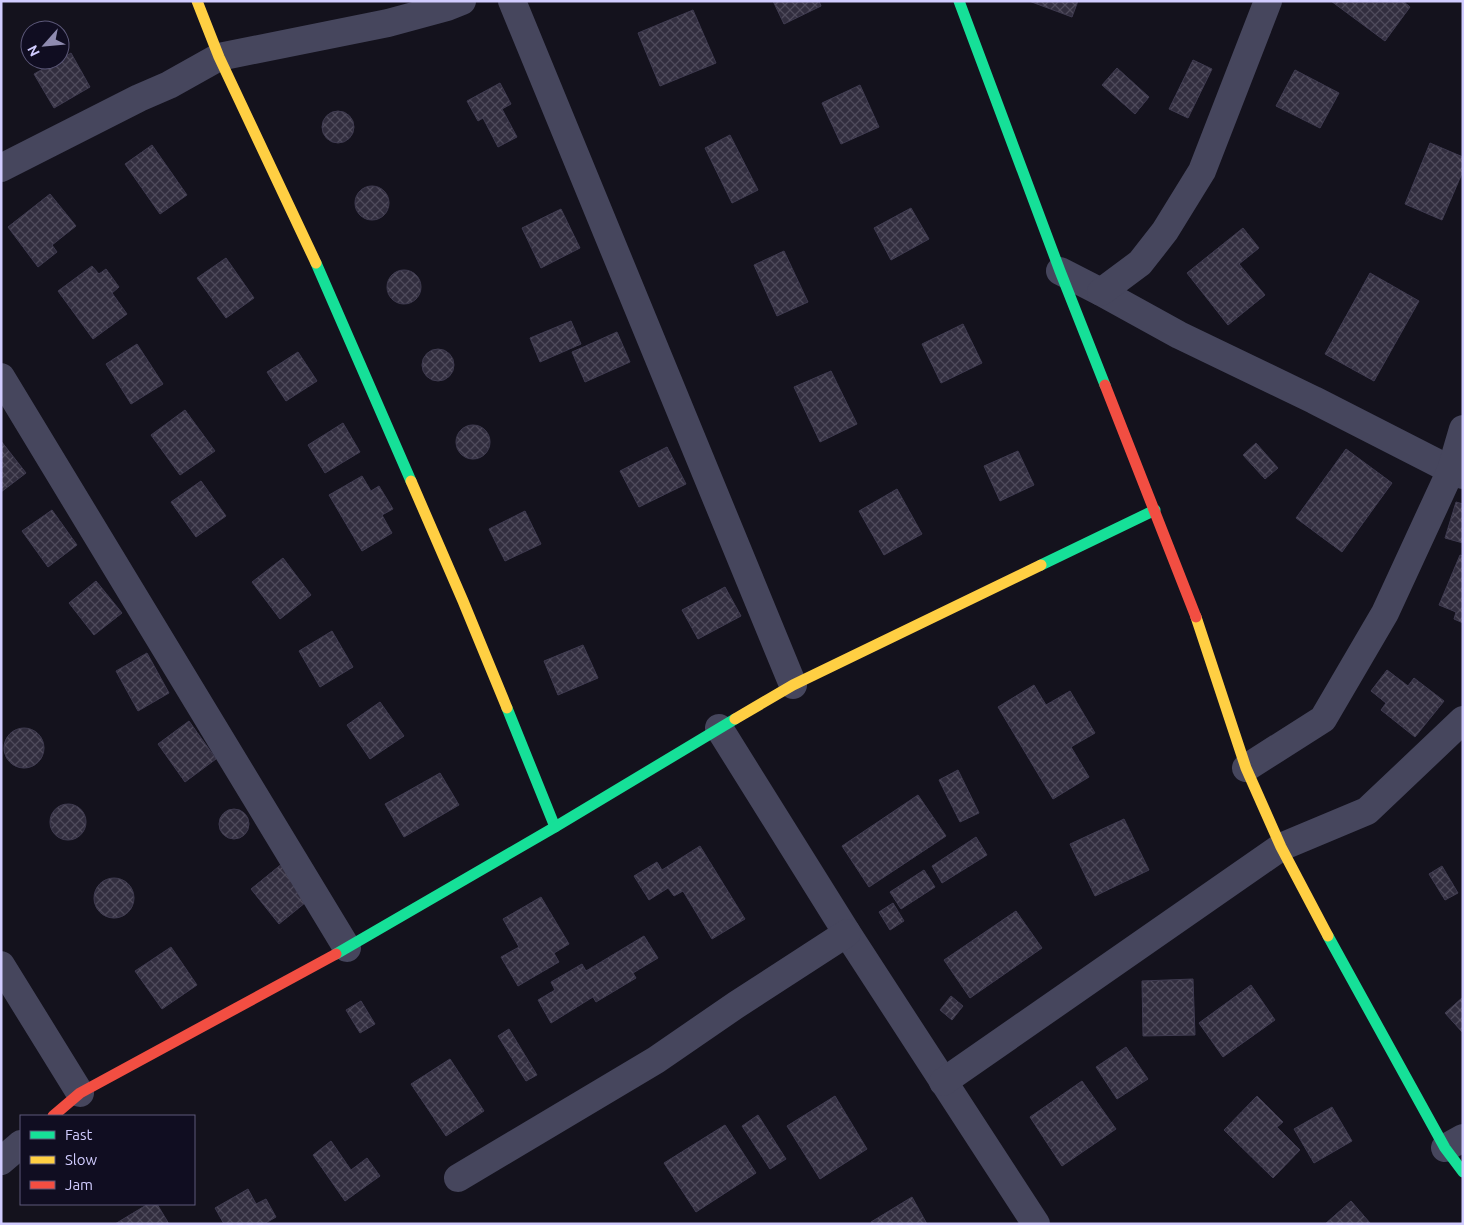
<svg xmlns="http://www.w3.org/2000/svg" width="1464" height="1225" viewBox="0 0 1464 1225" font-family="Ubuntu,sans-serif">
  <style>
    .building { fill: url(#building-cross-hatch); stroke: #3f3b50 }
    .lines { fill: none; stroke-linecap: round; stroke-linejoin: round }
    .street { stroke: #46465d; stroke-width: 28 }
    .fast { stroke: #16e098; stroke-width: 11 }
    .slow { stroke: #ffcf43; stroke-width: 11 }
    .jam { stroke: #f24e42; stroke-width: 11 }
  </style>
  <defs>
    <pattern id="building-cross-hatch" width="8" height="8" patternUnits="userSpaceOnUse" patternTransform="scale(1.25)"><rect width="8" height="8" fill="#322e3f"/><path d="M0 0l8 8M0 8l8-8" fill="none" stroke="#4f4b5c"/></pattern>
  </defs>
  <rect width="100%" height="100%" fill="#14121d"/>
  <!-- building -->
  <g class="building">
    <polygon points="773,1 819,1 821,6 784,24"/>
    <polygon points="1029,1 1078,1 1072,17"/>
    <polygon points="1331,1 1403,1 1410,7 1385,41"/>
    <polygon points="693,10 716,63 660,86 638,33"/>
    <polygon points="71,53 90,87 54,108 34,74"/>
    <polygon points="1193,60 1212,69 1188,118 1169,109"/>
    <polygon points="1117,68 1149,97 1135,114 1102,85"/>
    <polygon points="1295,70 1339,93 1320,128 1276,106"/>
    <polygon points="500,83 511,104 502,109 517,137 498,147 483,118 478,121 467,101"/>
    <polygon points="860,85 879,127 841,144 822,103"/>
    <circle cx="338" cy="127" r="16"/>
    <polygon points="730,135 758,190 732,203 705,148"/>
    <polygon points="1430,143 1463,157 1463,171 1442,220 1405,204"/>
    <polygon points="152,145 187,195 160,214 125,164"/>
    <circle cx="372" cy="203" r="17"/>
    <polygon points="50,194 76,226 52,245 57,252 38,267 8,227"/>
    <polygon points="911,208 929,239 891,260 874,228"/>
    <polygon points="561,209 580,248 541,268 522,228"/>
    <polygon points="1243,228 1259,248 1239,264 1265,295 1228,325 1187,273"/>
    <polygon points="784,251 808,302 777,316 754,265"/>
    <polygon points="226,258 254,298 226,318 197,278"/>
    <polygon points="92,266 99,274 106,269 119,287 112,293 127,314 93,339 58,291"/>
    <circle cx="404" cy="287" r="17"/>
    <polygon points="1370,273 1419,301 1374,381 1325,354"/>
    <polygon points="571,321 581,344 540,362 530,338"/>
    <polygon points="963,324 982,363 941,383 922,344"/>
    <polygon points="617,332 630,362 585,382 572,352"/>
    <polygon points="137,344 163,384 131,404 106,364"/>
    <circle cx="438" cy="365" r="16"/>
    <polygon points="298,352 317,381 286,401 267,372"/>
    <polygon points="831,371 857,424 820,442 794,387"/>
    <polygon points="185,410 215,451 180,475 151,435"/>
    <polygon points="343,423 360,452 325,473 308,445"/>
    <circle cx="473" cy="442" r="17"/>
    <polygon points="1,441 26,473 1,492"/>
    <polygon points="1256,443 1278,468 1265,479 1243,455"/>
    <polygon points="667,447 686,484 639,507 620,471"/>
    <polygon points="1346,449 1392,483 1342,552 1296,518"/>
    <polygon points="1018,451 1034,485 1000,501 984,466"/>
    <polygon points="362,476 371,491 379,486 393,509 382,515 392,533 362,551 329,495"/>
    <polygon points="201,481 226,516 196,537 171,502"/>
    <polygon points="897,489 922,534 884,555 859,511"/>
    <polygon points="1456,502 1463,504 1463,543 1445,538"/>
    <polygon points="52,510 77,545 48,567 22,531"/>
    <polygon points="525,511 541,544 505,561 489,529"/>
    <polygon points="1460,555 1463,556 1463,623 1454,619 1456,612 1439,605"/>
    <polygon points="283,558 311,595 280,619 252,582"/>
    <polygon points="96,581 122,613 94,635 69,603"/>
    <polygon points="725,587 741,616 698,639 682,610"/>
    <polygon points="332,631 353,667 320,687 299,651"/>
    <polygon points="583,645 598,678 558,695 544,661"/>
    <polygon points="147,653 169,693 138,711 116,671"/>
    <polygon points="1387,670 1408,686 1414,678 1444,701 1415,737 1381,710 1386,703 1371,691"/>
    <polygon points="1034,685 1046,705 1070,691 1095,733 1071,747 1089,777 1053,799 998,707"/>
    <polygon points="380,702 404,736 370,759 347,725"/>
    <polygon points="189,721 216,759 185,782 158,744"/>
    <circle cx="24" cy="748" r="20"/>
    <polygon points="958,770 979,813 960,822 939,780"/>
    <polygon points="440,773 459,805 404,837 385,804"/>
    <polygon points="918,795 946,836 869,887 842,846"/>
    <circle cx="68" cy="822" r="18"/>
    <circle cx="234" cy="824" r="15"/>
    <polygon points="1124,819 1149,870 1095,896 1070,844"/>
    <polygon points="976,837 987,855 942,883 932,866"/>
    <polygon points="700,846 745,919 712,939 683,891 674,896 668,888 649,900 634,876 657,862 662,870"/>
    <polygon points="283,863 311,898 279,924 251,889"/>
    <polygon points="1442,866 1458,893 1445,900 1429,874"/>
    <polygon points="924,870 935,887 901,909 890,892"/>
    <circle cx="114" cy="898" r="20"/>
    <polygon points="541,897 569,944 554,953 559,962 518,986 501,957 519,947 503,919"/>
    <polygon points="893,903 904,921 890,930 879,912"/>
    <polygon points="1016,911 1042,948 970,998 944,960"/>
    <polygon points="644,936 658,958 633,973 636,978 596,1002 593,997 551,1023 538,1000 555,990 551,982 582,964 586,971"/>
    <polygon points="171,947 197,985 162,1009 135,971"/>
    <polygon points="1193,979 1195,1035 1143,1036 1142,981"/>
    <polygon points="1251,985 1275,1020 1223,1057 1199,1023"/>
    <polygon points="951,996 963,1006 952,1020 940,1010"/>
    <polygon points="1463,997 1463,1033 1445,1013"/>
    <polygon points="361,1001 375,1024 360,1033 346,1010"/>
    <polygon points="509,1029 537,1075 526,1081 498,1036"/>
    <polygon points="1126,1047 1148,1079 1117,1099 1096,1067"/>
    <polygon points="450,1059 484,1111 446,1136 411,1084"/>
    <polygon points="1082,1081 1116,1129 1062,1166 1030,1117"/>
    <polygon points="835,1096 867,1149 820,1179 787,1126"/>
    <polygon points="1257,1096 1283,1122 1277,1127 1300,1150 1273,1178 1224,1130"/>
    <polygon points="1332,1107 1352,1141 1314,1163 1294,1129"/>
    <polygon points="758,1115 786,1159 770,1169 742,1126"/>
    <polygon points="725,1125 756,1173 696,1212 664,1163"/>
    <polygon points="331,1141 351,1170 367,1158 380,1176 345,1201 313,1155"/>
    <polygon points="248,1189 256,1204 266,1199 276,1217 264,1224 224,1224 215,1208"/>
    <polygon points="912,1197 927,1224 872,1224 871,1222"/>
    <polygon points="1351,1201 1370,1223 1369,1224 1325,1224"/>
    <polygon points="148,1204 157,1204 169,1224 115,1224"/>
  </g>
  <g class="lines">
    <!-- street -->
    <g class="street">
      <polyline points="512,1 793,685"/>
      <polyline points="1,168 139,98 169,85 219,57 388,23 447,7 462,1"/>
      <polyline points="1060,271 1101,292 1179,335 1314,400 1451,470 1463,475"/>
      <polyline points="1101,292 1140,263 1165,231 1202,171 1268,1"/>
      <polyline points="1,377 347,948"/>
      <polyline points="719,728 847,933 1036,1224"/>
      <polyline points="1246,768 1323,719 1385,613 1451,470 1463,429"/>
      <polyline points="1,965 80,1093"/>
      <polyline points="943,1082 1281,847 1367,811 1463,720"/>
      <polyline points="1445,1148 1463,1138"/>
      <polyline points="1,1161 21,1144"/>
      <polyline points="458,1178 656,1060 736,1005 847,933"/>
    </g>
    <!-- fast -->
    <g class="fast">
      <polyline points="959,1 1060,271 1105,385"/>
      <polyline points="316,263 411,481"/>
      <polyline points="1041,565 1155,510"/>
      <polyline points="507,708 555,827"/>
      <polyline points="1328,936 1445,1148 1463,1172"/>
      <polyline points="336,954 555,827 735,719"/>
    </g>
    <!-- slow -->
    <g class="slow">
      <polyline points="197,1 219,57 316,263"/>
      <polyline points="411,481 463,601 507,708"/>
      <polyline points="1196,617 1246,768 1281,847 1328,936"/>
      <polyline points="735,719 793,685 1041,565"/>
    </g>
    <!-- jam -->
    <g class="jam">
      <polyline points="1105,385 1196,617"/>
      <polyline points="53,1116 80,1093 336,954"/>
    </g>
  </g>
  <!-- border -->
  <rect width="1464" height="1225" fill="none" stroke="#d1ccff" stroke-width="5"/>
  <!-- legend -->
  <rect x="20" y="1115" width="175" height="90" fill="#100d21" stroke="#5d597a"/>
  <rect x="30" y="1131" width="25" height="8" fill="#16e098" stroke="#5d597a"/>
  <text x="65" y="1140" font-size="15" fill="#d1ccff">Fast</text>
  <rect x="30" y="1156" width="25" height="8" fill="#ffcf43" stroke="#5d597a"/>
  <text x="65" y="1165" font-size="15" fill="#d1ccff">Slow</text>
  <rect x="30" y="1181" width="25" height="8" fill="#f24e42" stroke="#5d597a"/>
  <text x="65" y="1190" font-size="15" fill="#d1ccff">Jam</text>
  <!-- north arrow -->
  <g transform="translate(45 45) rotate(243)"><circle r="24" fill="#100d21" stroke="#5d597a"/>
  <path d="M0-4L9 19L0 12L-9 19Z" fill="#8f8bb0"/>
  <text y="-8" font-size="14" font-weight="bold" text-anchor="middle" fill="#d1ccff">N</text>
  </g>
</svg>
